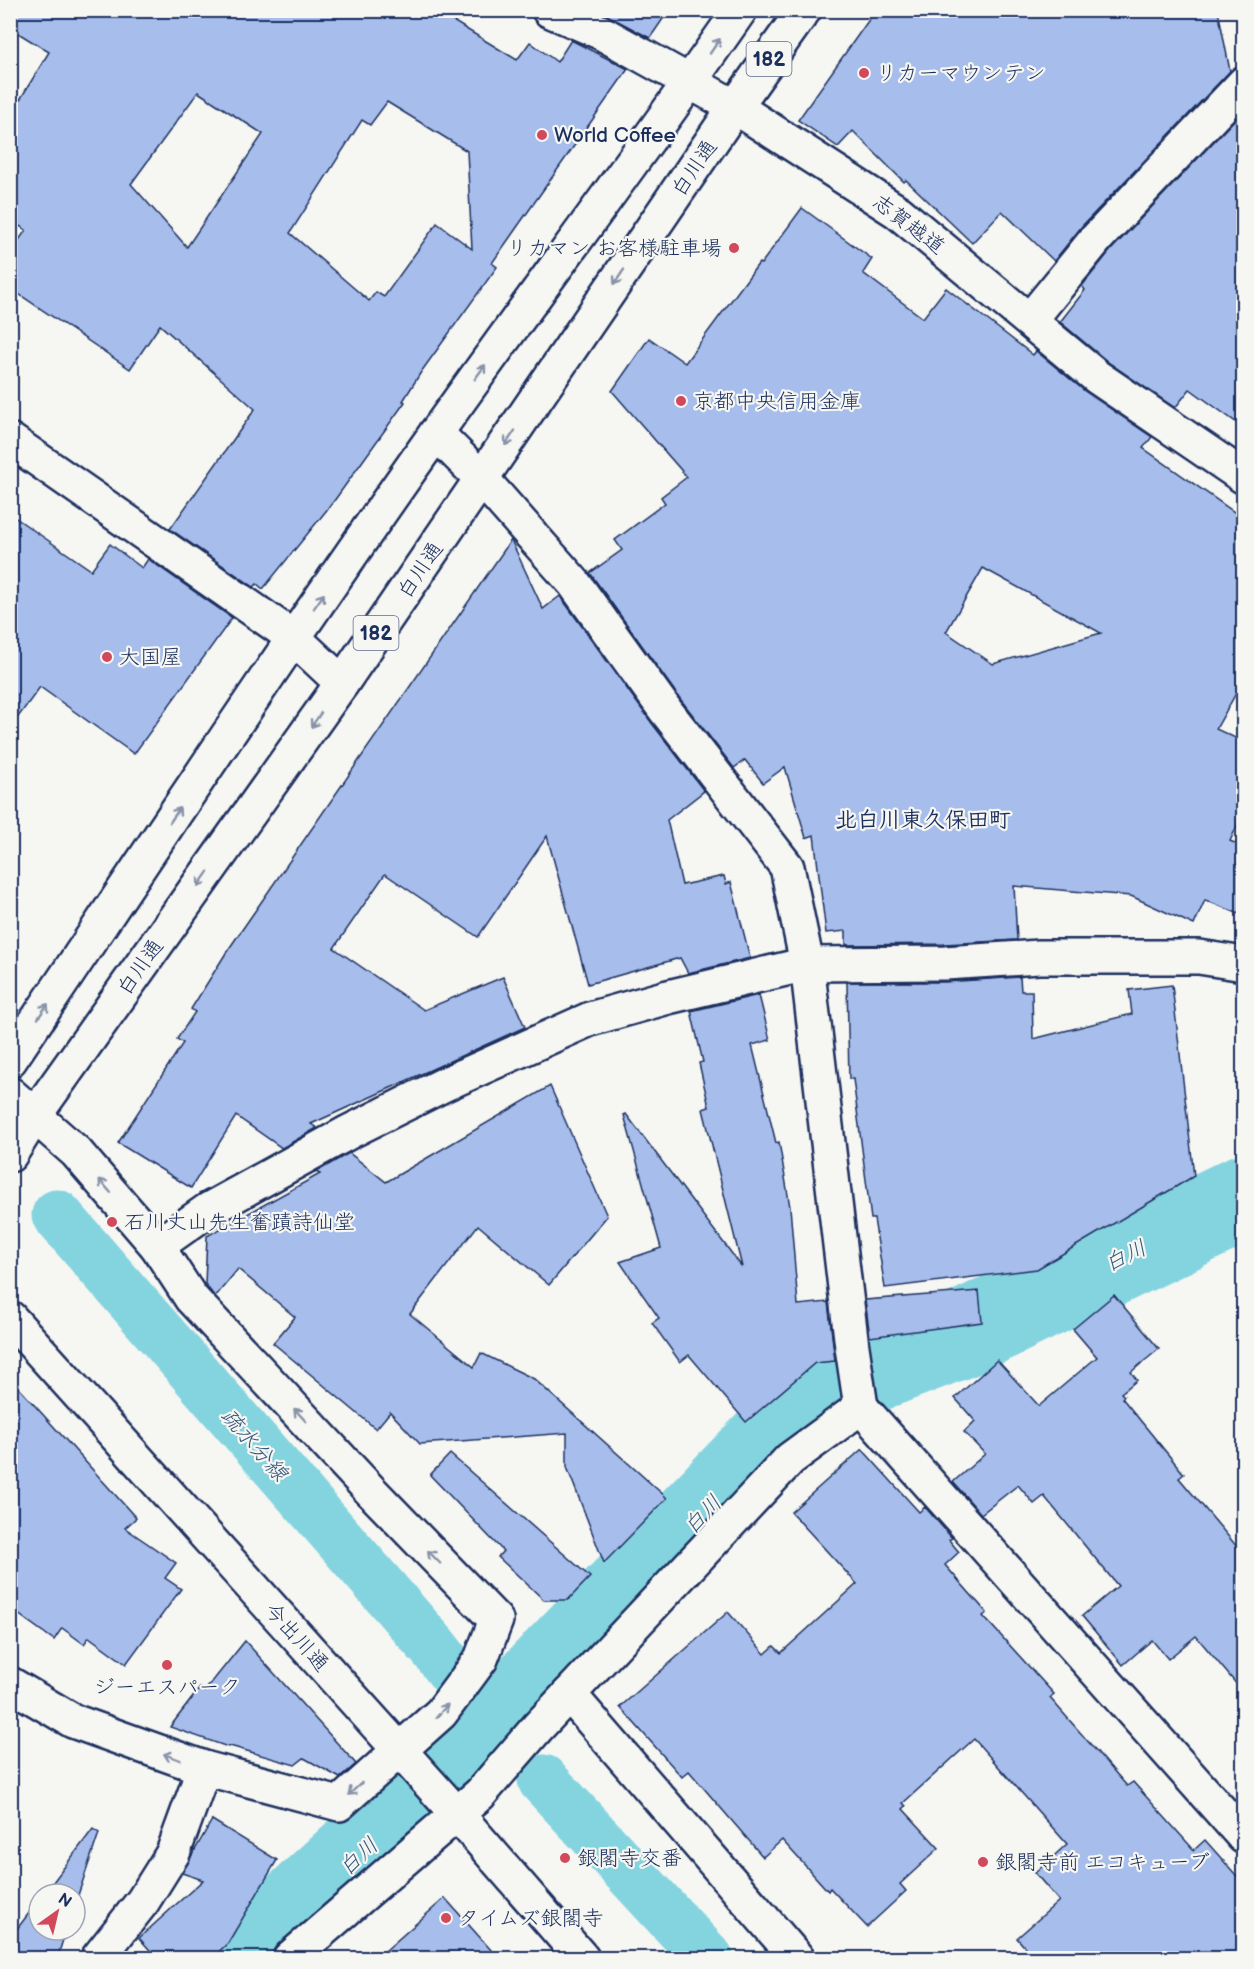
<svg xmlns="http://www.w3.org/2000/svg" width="1254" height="1969" viewBox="0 0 1254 1969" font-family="'Balsamiq Sans','Klee One',sans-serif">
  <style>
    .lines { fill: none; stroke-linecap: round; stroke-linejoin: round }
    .canal { stroke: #84d4e0; stroke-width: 51 }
    .river { stroke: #84d4e0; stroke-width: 87 }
    .building { fill: #a7beec; stroke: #1b2f5e; stroke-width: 1.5; fill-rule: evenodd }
    .minor-casing { stroke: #1b2f5e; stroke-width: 38 }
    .major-casing { stroke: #1b2f5e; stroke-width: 38 }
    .minor { stroke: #f6f6f2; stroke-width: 33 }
    .major { stroke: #f6f6f2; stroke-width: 33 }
    .oneway { stroke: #8892a8 }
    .poi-dot { fill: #d1495b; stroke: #f6f6f2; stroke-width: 2 }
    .labels { text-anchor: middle; stroke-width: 4.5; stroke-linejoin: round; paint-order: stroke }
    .shield { fill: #f6f6f2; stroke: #5d6b8a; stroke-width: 1.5 }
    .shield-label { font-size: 20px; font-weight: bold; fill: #1b2f5e }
    .poi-label { font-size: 21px; fill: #1b2f5e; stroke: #f6f6f2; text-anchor: start }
    .street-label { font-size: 21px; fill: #1b2f5e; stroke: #f6f6f2 }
    .neighbourhood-label { font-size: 22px; font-weight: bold; fill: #1b2f5e; stroke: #f6f6f2 }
    .water-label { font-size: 22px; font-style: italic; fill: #35587e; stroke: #f6f6f2 }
  </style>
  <rect width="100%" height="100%" fill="#f6f6f2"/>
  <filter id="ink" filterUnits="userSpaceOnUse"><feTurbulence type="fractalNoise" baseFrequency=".0167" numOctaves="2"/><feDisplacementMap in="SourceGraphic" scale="12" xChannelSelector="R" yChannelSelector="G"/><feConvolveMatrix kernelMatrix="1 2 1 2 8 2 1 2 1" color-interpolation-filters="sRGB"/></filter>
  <g filter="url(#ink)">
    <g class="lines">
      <!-- canal -->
      <g class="canal">
        <polyline points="57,1215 434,1648 454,1674"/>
        <polyline points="543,1780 708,1958"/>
      </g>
      <!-- river -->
      <polyline class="river" points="248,1958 297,1909 493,1729 823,1388 965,1333 1244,1198"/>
    </g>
    <!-- building -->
    <g class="building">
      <path d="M10 10H435L517 60 530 42 557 62 571 40 628 69 492 263 497 267 421 372 403 401 405 402 334 501 263 589 257 584 254 587 170 529 255 409 160 325 130 369 10 288V253L26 230 10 220V116L49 52 10 28ZM198 92 263 134 187 247 131 184ZM387 102 467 151 472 249 437 223 384 297 376 292 369 301 290 233 362 120 370 125Z"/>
      <polygon points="597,10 669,10 650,38"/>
      <polygon points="1218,10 1230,71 1082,226 1054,261 1002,211 972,243 906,180 904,182 853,131 838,147 798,120 875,11"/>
      <polygon points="1238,116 1244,145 1244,428 1190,389 1175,408 1108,362 1060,322 1085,290 1082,286 1110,251"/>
      <path d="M802 208 872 259 863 273 923 318 946 288 1033 355 1036 351 1086 392 1152 437 1143 448 1244 519V679L1216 729 1244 742V811L1230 841 1244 847V916L1205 900 1194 925 1131 896 1014 886 1017 940 944 944 846 945V931L826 933 814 835 806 838 785 767 763 783 745 760 734 768 681 700 590 573 622 550 615 540 665 503 661 497 687 477 612 391 649 338 685 363 759 263 761 264ZM983 568 1101 633 993 664 946 632Z"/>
      <polygon points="10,514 91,570 110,544 142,568 148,559 232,618 134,754 40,687 10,728"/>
      <polygon points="511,540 543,609 560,596 651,722 704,791 667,820 682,885 724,876 726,884 731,882 750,958 688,973 680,958 588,984 547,836 478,937 385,874 334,948 424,1010 503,977 525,1027 311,1124 317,1128 282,1148 236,1116 191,1188 118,1143 183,1043 177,1039 195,1012 191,1009 226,953"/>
      <polygon points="1020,977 1021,991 1032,991 1033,1039 1132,1014 1129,990 1172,985 1194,1176 1037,1269 885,1288 874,1219 871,1219 853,1079 849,1079 847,982 945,982"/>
      <polygon points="759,995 770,1040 752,1045 776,1143 779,1142 790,1207 798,1305 828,1302 835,1361 815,1363 746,1422 689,1355 680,1362 652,1323 659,1318 620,1262 661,1248 624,1115 626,1114 742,1267 703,1109 709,1107 699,1063 703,1062 691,1011"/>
      <polygon points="550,1086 607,1216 549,1285 478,1225 410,1314 474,1367 481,1353 534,1379 667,1498 604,1563 567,1467 567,1433 420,1444 390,1412 376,1429 273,1343 295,1317 238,1269 215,1297 205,1284 207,1236 320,1174 316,1172 349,1153 386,1182"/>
      <polygon points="979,1291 982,1322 870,1337 865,1300"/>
      <polygon points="1114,1295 1159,1349 1131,1372 1137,1380 1121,1393 1124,1396 1122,1398 1184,1474 1179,1478 1244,1555 1244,1693 1196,1636 1168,1659 1152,1640 1123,1665 1082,1616 1118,1586 1044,1496 1034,1504 1018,1485 981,1514 953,1482 985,1454 964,1432 975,1421 955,1398 997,1360 1039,1406 1097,1357 1073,1329"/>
      <polygon points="10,1378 136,1518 125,1528 176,1563 165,1578 181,1589 126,1664 89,1637 84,1644 62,1628 54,1640 10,1608"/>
      <polygon points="862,1449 919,1512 925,1507 952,1538 949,1540 959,1552 945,1565 987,1613 983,1616 1054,1694 1050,1698 1127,1786 1133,1782 1194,1850 1205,1840 1244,1884 1244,1959 1035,1959 1017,1938 1059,1901 1035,1873 1067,1844 974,1739 903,1803 906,1806 903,1809 939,1848 900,1884 906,1891 867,1927 830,1888 828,1891 782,1840 763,1857 689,1771 682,1777 620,1707 728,1612 765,1654 774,1646 781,1653 857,1584 791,1512"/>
      <polygon points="450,1454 590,1577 568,1600 544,1600 498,1557 503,1551 430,1475"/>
      <polygon points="245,1641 356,1764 340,1778 304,1758 295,1765 230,1746 228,1747 170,1727 200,1688 204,1692"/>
      <polygon points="212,1820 277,1860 228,1943 211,1959 158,1959 139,1938 203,1880 182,1873"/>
      <polygon points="93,1829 99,1833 75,1904 75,1894 44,1894"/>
      <polygon points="445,1898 499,1959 376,1959"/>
      <polygon points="39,1900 39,1930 66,1930 57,1959 10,1959 10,1938"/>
    </g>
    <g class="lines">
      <defs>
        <g id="minor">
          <polyline points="549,10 600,32 735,107 898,212 1097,377 1244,477"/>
          <polyline points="1030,320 1096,239 1244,83"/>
          <polyline points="10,440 294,638 342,683"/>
          <polyline points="10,1094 76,1152 157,1246 191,1298 371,1491 496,1620 481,1659 441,1713 339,1804 204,1768 73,1721 10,1684"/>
          <polyline points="157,1246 208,1210 349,1132 443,1085 590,1019 668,997 807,964 945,963 1039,957 1199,957 1244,964"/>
          <polyline points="861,1407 1244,1837"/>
          <polyline points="569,1694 797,1958"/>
          <polyline points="98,1958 143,1901 173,1853 204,1768"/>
          <polyline points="290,1958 480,1794 538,1727 790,1459 861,1407 852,1347 807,964 787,867 666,711 574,583 482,479 436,433"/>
        </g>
        <g id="major">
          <path d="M10 1060C151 850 290 639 436 433 537 291 641 153 740 10"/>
          <polyline points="10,1155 35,1115 342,683 735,107 804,10"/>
          <polyline points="10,1318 457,1814 582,1958"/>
        </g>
      </defs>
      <!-- minor casing -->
      <use href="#minor" class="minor-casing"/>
      <!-- major casing -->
      <use href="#major" class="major-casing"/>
      <!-- minor -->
      <use href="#minor" class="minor"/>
      <!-- major -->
      <use href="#major" class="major"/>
    </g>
    <!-- one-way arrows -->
    <defs><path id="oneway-shaft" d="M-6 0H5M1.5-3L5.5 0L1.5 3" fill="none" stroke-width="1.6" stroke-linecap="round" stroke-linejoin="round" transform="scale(1.5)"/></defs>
    <g class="oneway">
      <use href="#oneway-shaft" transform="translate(715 46) rotate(-56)"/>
      <use href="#oneway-shaft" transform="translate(619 277) rotate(124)"/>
      <use href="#oneway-shaft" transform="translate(480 372) rotate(-54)"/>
      <use href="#oneway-shaft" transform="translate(510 438) rotate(124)"/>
      <use href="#oneway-shaft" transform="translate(319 601) rotate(-55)"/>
      <use href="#oneway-shaft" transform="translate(316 720) rotate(125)"/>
      <use href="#oneway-shaft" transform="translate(175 815) rotate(-56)"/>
      <use href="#oneway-shaft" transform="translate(203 879) rotate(125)"/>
      <use href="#oneway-shaft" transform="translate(43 1011) rotate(-56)"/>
      <use href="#oneway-shaft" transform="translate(105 1186) rotate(-131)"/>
      <use href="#oneway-shaft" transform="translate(300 1415) rotate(-133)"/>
      <use href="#oneway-shaft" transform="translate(434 1557) rotate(-134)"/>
      <use href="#oneway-shaft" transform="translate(442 1711) rotate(-49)"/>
      <use href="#oneway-shaft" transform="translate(172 1757) rotate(-160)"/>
      <use href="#oneway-shaft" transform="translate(355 1789) rotate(137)"/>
    </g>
  </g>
  <!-- markers -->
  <g class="poi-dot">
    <circle cx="864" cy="73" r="6"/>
    <circle cx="542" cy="135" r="6"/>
    <circle cx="734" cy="248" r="6"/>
    <circle cx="681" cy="401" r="6"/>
    <circle cx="107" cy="657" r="6"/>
    <circle cx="112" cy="1222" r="6"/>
    <circle cx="167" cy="1665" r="6"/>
    <circle cx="565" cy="1858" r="6"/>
    <circle cx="983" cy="1862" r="6"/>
    <circle cx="446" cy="1918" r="6"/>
  </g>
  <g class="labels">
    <!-- shield labels -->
    <g class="shield">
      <rect x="746.5" y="42" width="45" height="34" rx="4.5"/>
      <rect x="353.5" y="616" width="45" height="34" rx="4.5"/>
    </g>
    <g class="shield-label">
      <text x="769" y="66">182</text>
      <text x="376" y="640">182</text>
    </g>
    <!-- poi labels -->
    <g class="poi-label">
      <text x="876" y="80">リカーマウンテン</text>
      <text x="554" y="142">World Coffee</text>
      <text x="722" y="255" text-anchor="end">リカマン お客様駐車場</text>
      <text x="693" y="408">京都中央信用金庫</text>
      <text x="119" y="664">大国屋</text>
      <text x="124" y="1229">石川丈山先生奮蹟詩仙堂</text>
      <text x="167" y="1694" text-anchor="middle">ジーエスパーク</text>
      <text x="577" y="1865">銀閣寺交番</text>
      <text x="995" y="1869">銀閣寺前 エコキューブ</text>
      <text x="458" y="1925">タイムズ銀閣寺</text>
    </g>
    <!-- street labels -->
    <g class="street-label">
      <text transform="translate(694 168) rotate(-56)" y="7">白川通</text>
      <text transform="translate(909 224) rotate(37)" y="7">志賀越道</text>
      <text transform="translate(420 570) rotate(-56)" y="7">白川通</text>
      <text transform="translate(140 967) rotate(-55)" y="7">白川通</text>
      <text transform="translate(297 1637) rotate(48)" y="7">今出川通</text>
    </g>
    <!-- neighbourhood labels -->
    <g class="neighbourhood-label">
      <text x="923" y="827">北白川東久保田町</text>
    </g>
    <!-- water labels -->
    <g class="water-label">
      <text transform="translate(1125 1255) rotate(-26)" y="8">白川</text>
      <text transform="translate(255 1444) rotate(49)" y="8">疏水分線</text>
      <text transform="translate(702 1514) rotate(-46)" y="8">白川</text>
      <text transform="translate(358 1856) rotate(-43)" y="8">白川</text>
    </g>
  </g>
  <!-- margin -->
  <rect width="1254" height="1969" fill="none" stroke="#f6f6f2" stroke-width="36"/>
  <rect x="18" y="18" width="1218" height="1933" fill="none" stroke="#1b2f5e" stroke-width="2" filter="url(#ink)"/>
  <!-- north arrow -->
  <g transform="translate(57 1912) rotate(34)"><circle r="28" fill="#f6f6f2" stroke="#9ea6b7" stroke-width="1.5"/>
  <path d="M0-4.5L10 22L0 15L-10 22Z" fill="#d1495b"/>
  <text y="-9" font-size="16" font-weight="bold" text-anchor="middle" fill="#1b2f5e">N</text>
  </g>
</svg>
